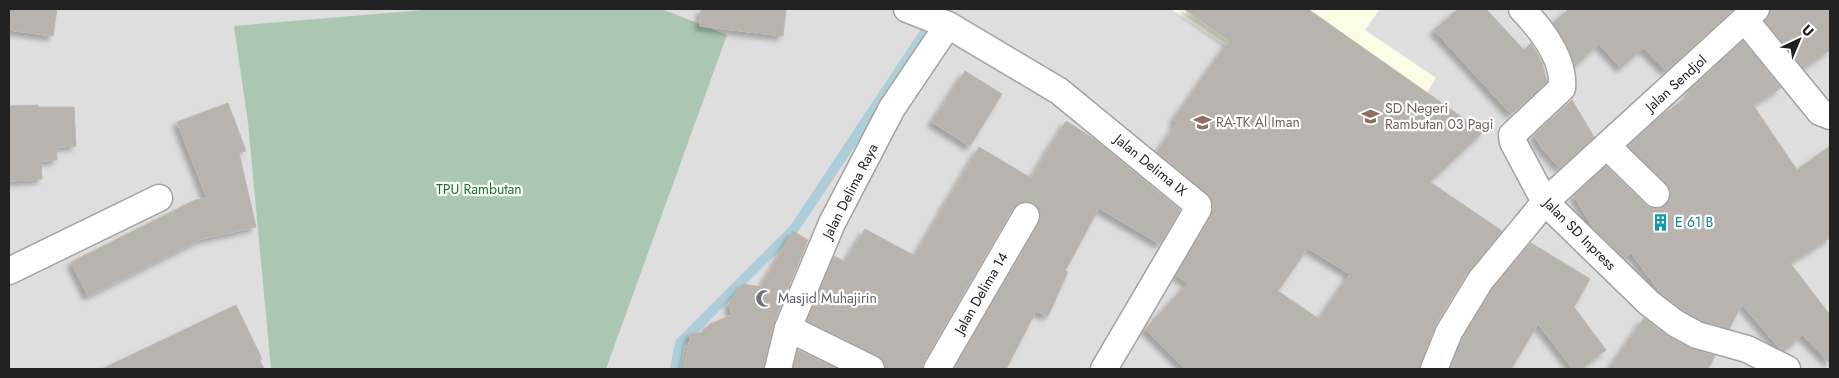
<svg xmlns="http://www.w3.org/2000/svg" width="1839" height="378" viewBox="0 0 1839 378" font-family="Jost,sans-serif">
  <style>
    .residential { fill: #dfdede }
    .education { fill: #fcfce6 }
    .cemetery { fill: #acc7b1 }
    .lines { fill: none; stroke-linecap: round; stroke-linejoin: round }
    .stream { stroke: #aeced9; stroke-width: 10 }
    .building { fill: #b9b3ae; stroke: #c0b6ac; fill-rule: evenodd; filter: url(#shadow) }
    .street-casing { stroke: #a2a2a2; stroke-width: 29 }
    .street { stroke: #fff; stroke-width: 26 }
    .labels { text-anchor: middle; stroke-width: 4.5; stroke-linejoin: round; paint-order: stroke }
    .street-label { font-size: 14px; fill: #212121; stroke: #fff }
    .education-label { font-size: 14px; fill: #785e54; stroke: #fff; text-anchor: start }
    .park-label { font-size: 14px; fill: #187522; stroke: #fff }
    .culture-label { font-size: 14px; fill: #0d838f; stroke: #fff; text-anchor: start }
    .worship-label { font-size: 14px; fill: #5b616d; stroke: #fff; text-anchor: start }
  </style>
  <defs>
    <filter id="shadow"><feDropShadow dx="-4.5" dy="4.5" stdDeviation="2.5" flood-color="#0004"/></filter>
  </defs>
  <rect width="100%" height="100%" fill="#f0eee9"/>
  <!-- residential -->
  <rect class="residential" x="9" y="9" width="1821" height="360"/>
  <!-- education -->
  <polygon class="education" points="1171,9 1380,9 1365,30 1436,78 1388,155"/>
  <!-- cemetery -->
  <polygon class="cemetery" points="435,9 662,9 727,35 606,369 271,369 248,123 234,26"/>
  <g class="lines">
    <!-- stream -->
    <polyline class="stream" points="675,369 680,343 794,229 933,20"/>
  </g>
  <!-- building -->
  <g class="building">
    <polygon points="9,9 57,9 53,36 9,30"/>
    <polygon points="701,9 786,9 783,36 700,26"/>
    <path d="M1184 9H1308L1483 132 1430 182 1502 231 1467 273 1436 324 1419 369H1185L1145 329 1188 283 1176 275 1211 217 1213 209 1212 199 1208 193 1157 152 1177 123 1173 120 1229 41ZM1308 248 1350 274 1319 319 1278 291Z"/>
    <polygon points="1458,9 1486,9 1524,50 1531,43 1542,62 1547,82 1511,114 1434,30"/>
    <polygon points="1569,9 1734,9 1666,71 1643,48 1621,68 1599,44 1575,66 1569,49 1553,23"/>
    <polygon points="1771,9 1830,9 1830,50 1803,68 1765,21"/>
    <polygon points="1743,41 1781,88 1753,105 1797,170 1830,146 1830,238 1790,263 1830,315 1830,363 1802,335 1784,351 1780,349 1742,304 1729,329 1703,321 1683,310 1661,293 1631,253 1624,258 1595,230 1574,196 1606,166 1646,205 1653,209 1660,209 1666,205 1671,197 1671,190 1667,184 1628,146 1662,115 1690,95 1687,93"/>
    <polygon points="965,71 1002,94 970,146 932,122"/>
    <polygon points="1572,100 1594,137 1560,168 1542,148 1534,135"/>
    <polygon points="228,103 246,151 239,153 256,227 201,239 88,296 71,262 195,200 207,198 177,122"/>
    <polygon points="38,105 38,107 74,107 76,146 56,147 57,160 41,161 42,179 9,181 9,106"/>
    <polygon points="1066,121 1094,139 1180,210 1160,244 1099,208 1065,271 1068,272 1048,316 1036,311 1006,369 954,369 1039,224 1041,217 1039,209 1034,203 1027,201 1019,203 1013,208 924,361 922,369 886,369 884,361 878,356 807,321 834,256 845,262 865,229 915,256 979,147 1031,178"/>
    <polygon points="793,231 808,240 774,322 763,369 684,369 691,333 701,333 710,324 732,315 729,303 743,284 761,287"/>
    <polygon points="1531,243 1590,279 1574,307 1606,350 1581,369 1573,369 1538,324 1511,369 1450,369 1462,339 1492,290"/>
    <polygon points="236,305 262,359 260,361 264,369 102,369"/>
    <polygon points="1644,318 1666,335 1690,348 1715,356 1708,369 1609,369"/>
    <polygon points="798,350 838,369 793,369"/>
  </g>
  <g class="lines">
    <defs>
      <g id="street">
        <polyline points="907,9 948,25 1059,91 1198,205 1198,209 1104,369"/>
        <path d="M1522 9C1541 29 1565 59 1562 88L1512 135 1513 142 1545 202 1649 303 1675 323 1697 335 1747 349 1787 369"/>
        <polyline points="1745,20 1820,112 1830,116"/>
        <polyline points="1608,147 1656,194"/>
        <polyline points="9,271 159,198"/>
        <polyline points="788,328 871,369"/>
        <polyline points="778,369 788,328 832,223 892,108 948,25"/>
        <polyline points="937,369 1026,216"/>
        <polyline points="1434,369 1449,332 1480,281 1545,202 1756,9"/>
      </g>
    </defs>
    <!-- street casing -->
    <use href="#street" class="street-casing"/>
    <!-- street -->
    <use href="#street" class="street"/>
  </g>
  <!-- icons -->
  <defs>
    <symbol id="school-bare" viewBox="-9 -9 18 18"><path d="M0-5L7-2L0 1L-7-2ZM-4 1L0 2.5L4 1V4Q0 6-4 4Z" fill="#8d6e63" stroke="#fff" stroke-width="2.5" paint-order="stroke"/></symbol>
    <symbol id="building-bare" viewBox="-9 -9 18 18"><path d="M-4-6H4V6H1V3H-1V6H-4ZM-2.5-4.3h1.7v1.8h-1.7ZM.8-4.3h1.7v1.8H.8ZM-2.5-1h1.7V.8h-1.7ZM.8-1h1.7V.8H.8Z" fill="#0f9aa8" stroke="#fff" stroke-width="2.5" paint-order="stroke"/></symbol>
    <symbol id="mosque-bare" viewBox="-9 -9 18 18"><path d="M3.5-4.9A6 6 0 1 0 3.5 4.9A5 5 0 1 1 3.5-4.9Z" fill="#6b7280" stroke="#fff" stroke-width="2.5" paint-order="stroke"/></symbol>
  </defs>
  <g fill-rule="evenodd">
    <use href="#school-bare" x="1358" y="104" width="25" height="25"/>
    <use href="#school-bare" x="1190" y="110" width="25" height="25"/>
    <use href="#building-bare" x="1648" y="210" width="25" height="25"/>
    <use href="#mosque-bare" x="752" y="286" width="25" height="25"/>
  </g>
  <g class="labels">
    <!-- street labels -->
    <g class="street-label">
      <text transform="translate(1676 83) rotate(-42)" y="5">Jalan Sendjol</text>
      <text transform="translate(1151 165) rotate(39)" y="5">Jalan Delima IX</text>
      <text transform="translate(850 191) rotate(-63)" y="5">Jalan Delima Raya</text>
      <text transform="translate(1580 234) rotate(45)" y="5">Jalan SD Inpress</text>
      <text transform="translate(981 293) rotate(-60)" y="5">Jalan Delima 14</text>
    </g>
    <!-- education labels -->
    <g class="education-label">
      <text x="1385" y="113">SD Negeri<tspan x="1385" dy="16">Rambutan 03 Pagi</tspan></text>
      <text x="1216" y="127">RA-TK Al Iman</text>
    </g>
    <!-- park labels -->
    <g class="park-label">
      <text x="479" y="194">TPU Rambutan</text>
    </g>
    <!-- culture labels -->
    <g class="culture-label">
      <text x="1675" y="227">E 61 B</text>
    </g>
    <!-- worship labels -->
    <g class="worship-label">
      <text x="778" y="303">Masjid Muhajirin</text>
    </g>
  </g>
  <!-- border -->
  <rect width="1839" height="378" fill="none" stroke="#212121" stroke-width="20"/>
  <!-- north arrow -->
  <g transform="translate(1799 40) rotate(44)" stroke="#ffffff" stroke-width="4" paint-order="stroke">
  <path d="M0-4L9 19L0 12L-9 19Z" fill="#212121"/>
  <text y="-8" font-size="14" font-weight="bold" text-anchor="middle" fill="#212121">U</text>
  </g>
</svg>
